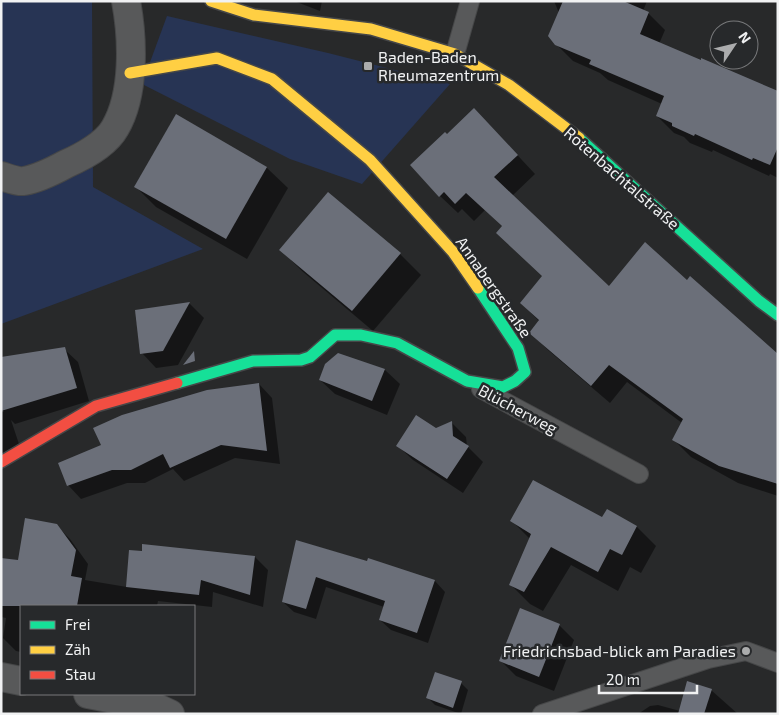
<svg xmlns="http://www.w3.org/2000/svg" width="779" height="715" viewBox="0 0 779 715" font-family="'Exo 2',sans-serif">
  <style>
    .green { fill: #273454 }
    .shadow { fill: #0007 }
    .building { fill: #6b6f79 }
    .lines { fill: none; stroke-linecap: round; stroke-linejoin: round }
    .lane-casing { stroke: #464748; stroke-width: 20 }
    .street-casing { stroke: #464748; stroke-width: 30 }
    .fast-casing { stroke: #464748; stroke-width: 14 }
    .slow-casing { stroke: #464748; stroke-width: 14 }
    .jam-casing { stroke: #464748; stroke-width: 14 }
    .lane { stroke: #58595a; stroke-width: 18 }
    .street { stroke: #58595a; stroke-width: 28 }
    .fast { stroke: #16e098; stroke-width: 11 }
    .slow { stroke: #ffcf43; stroke-width: 11 }
    .jam { stroke: #f24e42; stroke-width: 11 }
    .poi-dot { fill: #abacad; stroke: #27292b; stroke-width: 2 }
    .labels { text-anchor: middle; stroke-width: 5; stroke-linejoin: round; paint-order: stroke }
    .poi-label { font-size: 16px; fill: #f1f2f3; stroke: #27292b; text-anchor: start }
    .street-label { font-size: 16px; fill: #f1f2f3; stroke: #27292b }
  </style>
  <rect width="100%" height="100%" fill="#28292a"/>
  <!-- green -->
  <g class="green">
    <polygon points="1,1 92,1 93,187 203,249 1,324"/>
    <polygon points="167,16 328,53 450,84 362,184 290,159 142,84"/>
  </g>
  <!-- shadow -->
  <g class="shadow">
    <polygon points="294,1 322,1 320,11"/>
    <polygon points="554,1 647,1 643,11 648,13 665,30 659,44 778,93 778,178 770,174 769,176 713,150 712,152 690,143 684,137 674,133 657,116 662,104 608,80 600,73 573,61 556,44 559,13"/>
    <polygon points="176,115 267,168 288,188 247,259 156,207 135,186"/>
    <polygon points="492,128 535,174 512,196 609,288 687,282 778,356 778,496 738,483 691,457 673,439 682,423 627,382 610,403 548,350 531,333 540,322 521,303 544,277 503,227 485,210 474,221 462,209 458,213 440,196 447,136"/>
    <polygon points="281,250 400,254 421,275 373,331 302,271"/>
    <polygon points="190,304 204,318 178,365 156,368 142,353 136,311"/>
    <polygon points="64,349 78,362 89,401 15,424 11,420 19,444 1,455 1,412 4,412 2,410"/>
    <polygon points="338,355 385,370 400,384 387,415 335,394 320,380"/>
    <polygon points="259,384 272,398 280,464 235,458 184,481 173,469 145,483 127,483 81,499 68,485"/>
    <polygon points="451,422 466,437 467,446 483,462 463,493 413,460 398,446"/>
    <polygon points="603,519 637,527 656,546 641,573 630,567 618,591 571,565 543,611 530,604 511,585 530,539 512,521"/>
    <polygon points="56,525 70,539 88,564 85,580 127,587 255,557 268,570 263,607 213,592 212,607 158,601 157,606 21,606 21,652 16,651 3,638 6,618 1,617 1,559 19,562"/>
    <polygon points="297,541 435,581 445,592 428,643 391,630 380,620 384,607 326,587 316,619 294,612 283,602"/>
    <polygon points="559,625 574,640 554,691 516,676 501,661"/>
    <polygon points="461,683 468,690 461,714 435,705 428,698"/>
    <polygon points="711,690 738,714 638,714 650,706 658,705 680,711"/>
  </g>
  <!-- building -->
  <g class="building">
    <polygon points="563,1 623,1 649,12 640,34 701,60 701,58 778,91 778,147 770,165 753,158 752,160 695,134 694,136 672,126 672,123 656,116 664,96 589,64 591,60 555,45 548,36"/>
    <polygon points="474,108 518,155 494,177 609,286 645,242 687,280 690,276 778,354 778,484 719,466 672,440 683,419 609,365 591,386 529,333 539,320 520,303 542,276 496,233 502,226 466,193 455,204 444,192 439,197 410,165 445,132 447,134"/>
    <polygon points="176,114 267,167 226,239 134,187"/>
    <polygon points="328,192 401,253 352,311 279,250"/>
    <polygon points="190,302 163,351 140,354 135,310"/>
    <polygon points="65,347 77,388 1,411 1,357"/>
    <polygon points="194,351 195,361 183,365"/>
    <polygon points="338,353 385,369 372,401 319,380 325,364"/>
    <polygon points="259,383 267,451 221,445 170,468 163,454 131,470 112,470 67,486 58,463 101,445 93,428 122,415 207,390"/>
    <polygon points="416,415 436,428 452,421 453,436 469,446 447,479 396,446"/>
    <polygon points="533,480 602,517 607,509 637,526 622,555 610,549 598,572 551,547 524,592 509,585 531,534 510,521"/>
    <polygon points="25,518 57,524 76,550 71,576 82,578 77,606 1,606 1,558 18,560"/>
    <polygon points="296,540 367,561 368,558 435,580 417,633 379,620 385,601 316,577 306,609 282,602"/>
    <polygon points="142,544 255,556 250,595 201,580 199,595 126,587 129,550 142,551"/>
    <polygon points="520,608 560,624 539,677 499,661"/>
    <polygon points="435,672 462,681 453,708 426,698"/>
    <polygon points="687,681 712,689 704,714 678,714"/>
  </g>
  <g class="lines">
    <defs>
      <g id="lane">
        <polyline points="455,54 470,1"/>
        <polyline points="481,389 639,474"/>
        <polyline points="542,714 708,659 746,651 778,663"/>
      </g>
      <g id="street">
        <path d="M1 176C8 178 17 182 24 181 36 179 55 170 66 164 82 157 106 144 115 128 135 94 133 39 126 1"/>
        <polyline points="1,677 21,681"/>
        <polyline points="88,694 155,707 170,714"/>
      </g>
      <g id="fast">
        <polyline points="579,138 759,301 778,315"/>
        <polyline points="177,383 253,361 301,360 310,357 335,335 361,335 397,343 467,381 503,387 515,381 525,372 518,348 478,288"/>
      </g>
      <g id="slow">
        <polyline points="211,1 254,15 371,29 455,54 509,85 579,138"/>
        <polyline points="130,73 217,58 272,79 370,160 453,252 478,288"/>
      </g>
      <polyline id="jam" points="1,462 96,406 177,383"/>
    </defs>
    <!-- lane casing -->
    <use href="#lane" class="lane-casing"/>
    <!-- street casing -->
    <use href="#street" class="street-casing"/>
    <!-- fast casing -->
    <use href="#fast" class="fast-casing"/>
    <!-- slow casing -->
    <use href="#slow" class="slow-casing"/>
    <!-- jam casing -->
    <use href="#jam" class="jam-casing"/>
    <!-- lane -->
    <use href="#lane" class="lane"/>
    <!-- street -->
    <use href="#street" class="street"/>
    <!-- fast -->
    <use href="#fast" class="fast"/>
    <!-- slow -->
    <use href="#slow" class="slow"/>
    <!-- jam -->
    <use href="#jam" class="jam"/>
  </g>
  <!-- markers -->
  <g class="poi-dot">
    <rect x="363" y="61" width="10" height="10" rx="2.5"/>
    <circle cx="746" cy="651" r="5"/>
  </g>
  <g class="labels">
    <!-- poi labels -->
    <g class="poi-label">
      <text x="378" y="63">Baden-Baden<tspan x="378" dy="18">Rheumazentrum</tspan></text>
      <text x="736" y="657" text-anchor="end">Friedrichsbad-blick am Paradies</text>
    </g>
    <!-- street labels -->
    <g class="street-label">
      <text transform="translate(622 178) rotate(41)" y="6">Rotenbachtalstraße</text>
      <text transform="translate(494 287) rotate(55)" y="6">Annabergstraße</text>
      <text transform="translate(518 409) rotate(28)" y="6">Blücherweg</text>
    </g>
  </g>
  <!-- border -->
  <rect width="779" height="715" fill="none" stroke="#f1f2f3" stroke-width="5"/>
  <!-- legend -->
  <rect x="20" y="605" width="175" height="90" fill="#27292b" stroke="#78797b"/>
  <rect x="30" y="621" width="25" height="8" fill="#16e098" stroke="#78797b"/>
  <text x="65" y="630" font-size="15" fill="#f1f2f3">Frei</text>
  <rect x="30" y="646" width="25" height="8" fill="#ffcf43" stroke="#78797b"/>
  <text x="65" y="655" font-size="15" fill="#f1f2f3">Zäh</text>
  <rect x="30" y="671" width="25" height="8" fill="#f24e42" stroke="#78797b"/>
  <text x="65" y="680" font-size="15" fill="#f1f2f3">Stau</text>
  <!-- north arrow -->
  <g transform="translate(734 45) rotate(55)"><circle r="24" fill="#27292b" stroke="#78797b"/>
  <path d="M0-4L9 19L0 12L-9 19Z" fill="#abacad"/>
  <text y="-8" font-size="14" font-weight="bold" text-anchor="middle" fill="#f1f2f3">N</text>
  </g>
  <!-- scale -->
  <path d="M599 685v8h98v-8" fill="none" stroke="#f1f2f3" stroke-width="2.5"/>
  <text x="606" y="685" font-size="15" fill="#f1f2f3" stroke="#27292b" stroke-width="4" paint-order="stroke">20 m</text>
</svg>
